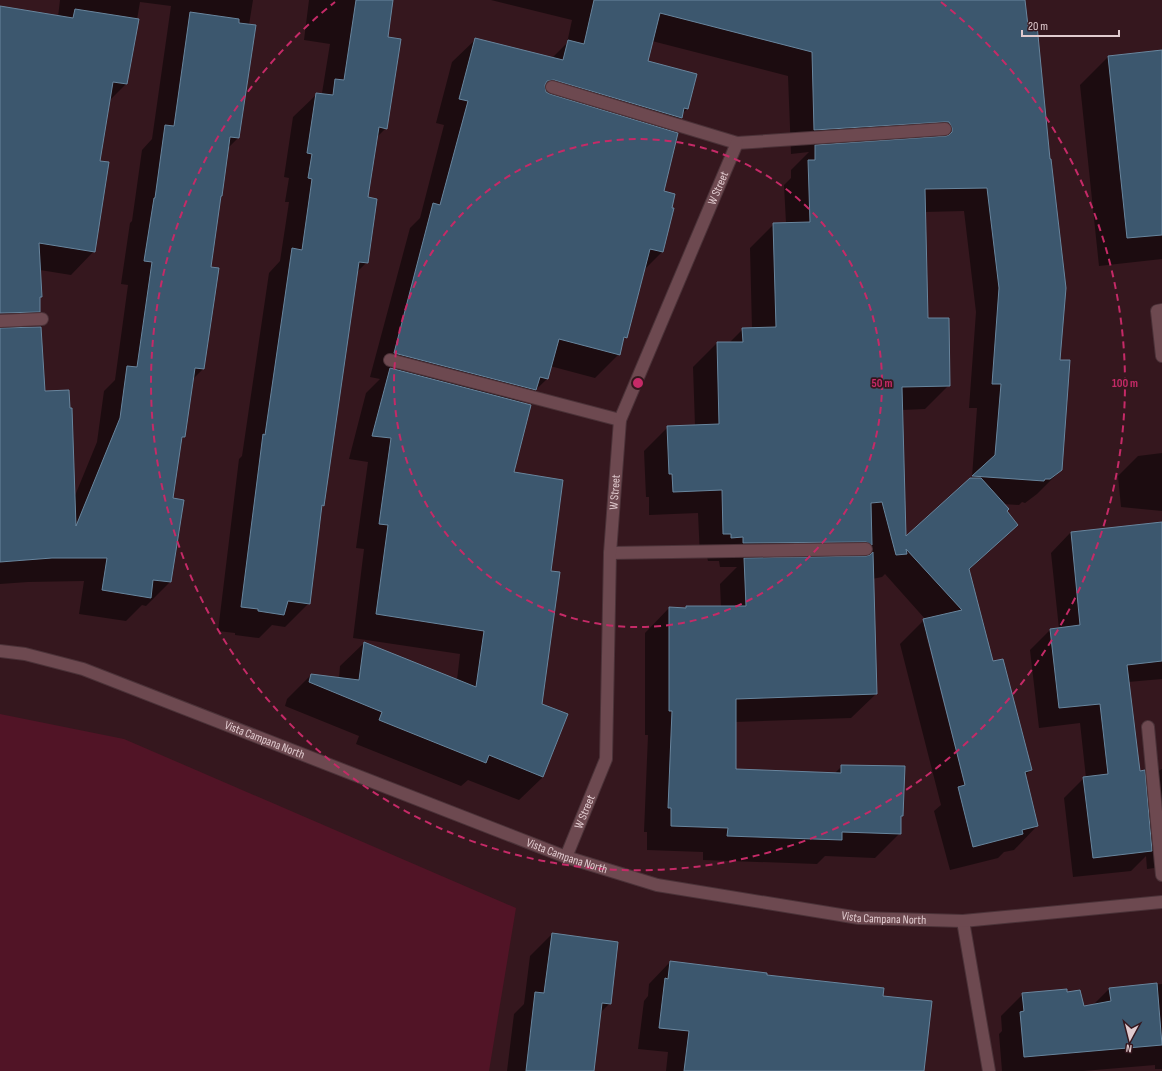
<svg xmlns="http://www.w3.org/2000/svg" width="1162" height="1071" viewBox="0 0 1162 1071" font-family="'Sofia Sans Condensed',sans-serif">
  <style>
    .green { fill: #511426 }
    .shadow { fill: #0007; fill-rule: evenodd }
    .building { fill: #3c576e; stroke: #68859d }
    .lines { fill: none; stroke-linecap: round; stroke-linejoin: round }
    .lane-casing { stroke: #4b3238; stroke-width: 14 }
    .street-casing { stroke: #4b3238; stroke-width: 14 }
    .secondary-casing { stroke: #4b3238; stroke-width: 14 }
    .lane { stroke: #6d4950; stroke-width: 12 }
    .street { stroke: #6d4950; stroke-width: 12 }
    .secondary { stroke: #6d4950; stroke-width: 12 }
    .ring { fill: none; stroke: #c52a67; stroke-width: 2; stroke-dasharray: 7 5 }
    .labels { text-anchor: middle; stroke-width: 3.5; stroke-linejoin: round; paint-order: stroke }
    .street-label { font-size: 12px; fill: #e1cbcf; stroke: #35171e }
    .centre { fill: #c52a67; stroke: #35171e; stroke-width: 2 }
    .ring-label { font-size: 12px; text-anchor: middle; font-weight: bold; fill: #c52a67; stroke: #35171e; stroke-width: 3.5; stroke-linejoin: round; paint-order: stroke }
  </style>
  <rect width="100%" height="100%" fill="#35171e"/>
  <!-- green -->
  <polygon class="green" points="0,714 124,739 516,908 489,1071 0,1071"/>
  <!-- shadow -->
  <g class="shadow">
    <path d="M60 0H253L249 25 238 138 228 148 209 268 203 369 192 380 184 437 181 440 172 499 170 582 146 606 142 605 126 621 79 614 84 581 28 582 0 584V315L18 314V312L0 313V7L58 17ZM140 2 171 6 152 139 142 150 132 221 130 223 121 284 128 285 115 380 104 391 97 442 74 498 44 392 22 328 39 311V298L41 296 40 270 71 275 94 251 99 162 109 101 126 84Z"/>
    <polygon points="309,0 392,0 387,38 386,128 376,138 367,198 367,262 356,273 323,505 321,508 309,603 285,627 272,625 259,638 235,635 235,633 218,631 239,459 242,456 269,273 280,261 289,202 285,202 289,178 284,177 293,117 317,94 321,94 322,93 330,44 304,40"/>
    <path d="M491 0H1024L1059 361 1061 470 1037 494 1025 503 1022 502 1019 505 1003 504 1006 511 1017 524 968 571 992 663 1031 770 1024 776 1037 826 1014 850 1004 852 998 858 950 870 934 811 941 805 900 644 924 620H926L885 574 882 577 872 579 876 694 851 718 735 722V770L834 774 842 766 902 816 900 817V833L875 858 825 856 817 864 703 860V852L647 850V832H644L648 735H645V633L669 608 684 609 686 607H721L720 584 737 567H720L719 561H708L707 557H700L698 513 649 515V497H646L644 451 668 427 695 426 693 367 717 343H729L743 329H752L750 248 774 224 786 223 784 185 791 178V170L809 152 791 154 788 76 652 41 647 62 696 74 687 109 682 114 681 118 668 131 663 191 662 252 644 270 626 337 622 341 619 354 595 378 550 366 547 379 522 403 513 473 550 571 541 704 543 777 519 800 468 780 461 786 356 744 359 736 285 706 287 699 311 675 339 678 340 666 364 643 457 680 460 654 353 638 364 549 356 548 368 462 349 459 366 393 380 379 370 377 410 228 420 218 444 125 436 123 452 62 476 39 552 58 567 43 572 20ZM964 211 976 312 969 408H977L972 477 905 538 902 410 925 409 949 385 928 319 925 212ZM865 551 867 557 859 558ZM926 635H928L967 789 966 790Z"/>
    <polygon points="1162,51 1162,259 1099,266 1080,85 1108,57"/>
    <polygon points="1162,453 1162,511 1121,507 1118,476 1138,456"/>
    <polygon points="1162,523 1162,679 1128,682 1139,772 1145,785 1160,770 1162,769 1162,867 1147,869 1146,856 1131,871 1073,877 1064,798 1084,778 1086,778 1080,723 1039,728 1030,650 1050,630 1059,629 1051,553 1071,532"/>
    <polygon points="552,934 610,1003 600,1013 593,1071 507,1071 514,1014 524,1004 530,956"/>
    <polygon points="670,962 766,975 882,997 918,1071 666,1071 668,1052 638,1049 644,1001 648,996 649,984"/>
    <polygon points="1162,984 1162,1069 1155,1069 1155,1065 1083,1071 1002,1071 999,1034 1002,1031 1001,1016 1023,994 1066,993 1083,1007 1093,1005 1109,989"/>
  </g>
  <!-- building -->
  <g class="building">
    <polygon points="356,0 393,0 388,37 401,39 387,129 379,127 368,197 377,199 368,263 359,262 324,506 322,505 310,604 288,601 284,615 258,611 258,609 241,607 263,434 265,435 292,248 302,250 312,179 308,178 312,154 307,153 316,93 333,95 335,79 344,80"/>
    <polygon points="594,0 1025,0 1028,26 1037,25 1050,159 1051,159 1066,288 1060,360 1070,360 1062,470 1050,479 1045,479 1044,481 972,476 995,455 1001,384 992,384 999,288 987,188 925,189 928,318 949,318 950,386 902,387 906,536 970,478 981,478 1009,509 1007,511 1018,525 969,569 993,661 1003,659 1032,770 1025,772 1038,826 1022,830 1023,834 973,847 958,787 965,785 923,619 962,610 906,549 907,554 896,555 882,502 871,503 872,545 866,542 743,543 743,537 731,538 731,534 723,534 722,490 673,492 672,474 669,474 667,426 719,424 717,342 743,342 742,328 776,327 773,223 810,222 808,160 815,160 815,145 946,136 949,135 952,132 952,128 949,122 944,122 814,130 812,52 660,13 648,61 697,74 688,109 684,108 682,118 554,80 547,81 545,85 546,92 550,94 678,133 664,191 675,194 672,208 674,208 663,252 650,249 627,338 624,337 620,355 559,339 548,379 540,377 536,390 394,353 433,203 440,205 468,101 459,99 475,38 563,60 568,40 584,44"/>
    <polygon points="0,6 73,18 75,9 139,19 127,84 113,82 100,161 109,162 95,252 39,243 42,297 40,297 40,312 0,313"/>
    <polygon points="190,12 239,19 239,23 256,25 239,138 230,137 222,196 221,196 211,267 219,268 204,369 195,368 185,437 182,437 173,498 184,500 171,582 153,580 151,598 102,590 107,558 52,558 0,562 0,328 41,327 45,391 69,390 70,408 72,408 76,526 120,418 127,366 137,367 152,262 144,261 154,198 155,198 165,125 174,126"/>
    <polygon points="1162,50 1162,235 1127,238 1108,56"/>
    <polygon points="390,368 531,405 514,472 563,480 551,571 560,572 542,704 568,714 543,777 489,755 486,763 379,720 382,712 309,682 311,674 359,680 364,642 476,687 484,631 376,614 388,525 379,524 391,438 372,436"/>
    <polygon points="1162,522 1162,661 1127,665 1140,771 1145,770 1152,851 1093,858 1083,777 1108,774 1100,704 1059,708 1050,629 1080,625 1071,532"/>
    <polygon points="873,552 877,694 736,699 736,769 841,773 841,765 905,766 903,816 901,816 901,834 842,832 842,840 727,836 728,828 671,826 671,808 668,808 672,711 669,711 669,607 686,608 686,606 746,606 744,558 866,556 870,555"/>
    <polygon points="552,933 618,942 611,1004 602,1003 594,1071 526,1071 535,992 544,993"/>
    <polygon points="670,961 767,973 767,975 884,988 883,996 932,1001 924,1071 684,1071 689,1031 659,1028 665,978 668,979"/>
    <polygon points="1157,983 1162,1045 1024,1057 1020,1012 1024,1011 1022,993 1067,989 1067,992 1080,990 1084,1006 1111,1001 1109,988"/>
  </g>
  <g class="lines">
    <defs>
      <g id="lane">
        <polyline points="552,87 737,143 945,129"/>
        <polyline points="1162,310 1157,311 1162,356"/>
        <polyline points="390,360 620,420"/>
        <polyline points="610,553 866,549"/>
        <polyline points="963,921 989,1071"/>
      </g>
      <g id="street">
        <polyline points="0,321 42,319"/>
        <polyline points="1148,727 1162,875"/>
        <path id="s1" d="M566 857 606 759 610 553 620 420 737 143"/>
      </g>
      <g id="secondary">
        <path id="s2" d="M0 651 25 654 83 669 566 857 657 885 859 918 963 921 1162 902"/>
      </g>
    </defs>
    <!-- lane casing -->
    <use href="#lane" class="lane-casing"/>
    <!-- street casing -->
    <use href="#street" class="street-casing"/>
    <!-- secondary casing -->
    <use href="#secondary" class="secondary-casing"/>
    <!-- lane -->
    <use href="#lane" class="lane"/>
    <!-- street -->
    <use href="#street" class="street"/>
    <!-- secondary -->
    <use href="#secondary" class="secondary"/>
  </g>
  <!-- distance rings -->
  <g class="ring">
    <circle cx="638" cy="383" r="244"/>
    <path d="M941 2A487 487 0 1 1 335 2"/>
  </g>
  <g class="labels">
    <!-- street labels -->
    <g class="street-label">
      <text dy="4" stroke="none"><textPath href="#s1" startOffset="697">W Street</textPath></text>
      <text dy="4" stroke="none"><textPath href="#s1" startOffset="373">W Street</textPath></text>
      <text dy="4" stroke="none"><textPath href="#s2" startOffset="280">Vista Campana North</textPath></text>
      <text dy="4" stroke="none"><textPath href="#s1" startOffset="49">W Street</textPath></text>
      <text dy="4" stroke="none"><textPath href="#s2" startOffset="604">Vista Campana North</textPath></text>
      <text dy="4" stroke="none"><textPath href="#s2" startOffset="928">Vista Campana North</textPath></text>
    </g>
  </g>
  <circle cx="638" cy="383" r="6" class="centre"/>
  <g class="ring-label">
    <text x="882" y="387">50 m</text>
    <text x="1125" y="387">100 m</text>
  </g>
  <!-- north arrow -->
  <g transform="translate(1130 1039) rotate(187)" stroke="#35171e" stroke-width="3" paint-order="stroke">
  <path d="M0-3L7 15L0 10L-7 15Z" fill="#e1cbcf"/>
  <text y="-6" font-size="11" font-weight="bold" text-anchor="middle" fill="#e1cbcf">N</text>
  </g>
  <!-- scale -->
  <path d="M1022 30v6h97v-6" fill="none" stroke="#e1cbcf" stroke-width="2"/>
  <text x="1028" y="30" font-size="12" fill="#e1cbcf" stroke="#35171e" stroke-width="3" paint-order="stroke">20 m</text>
</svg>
